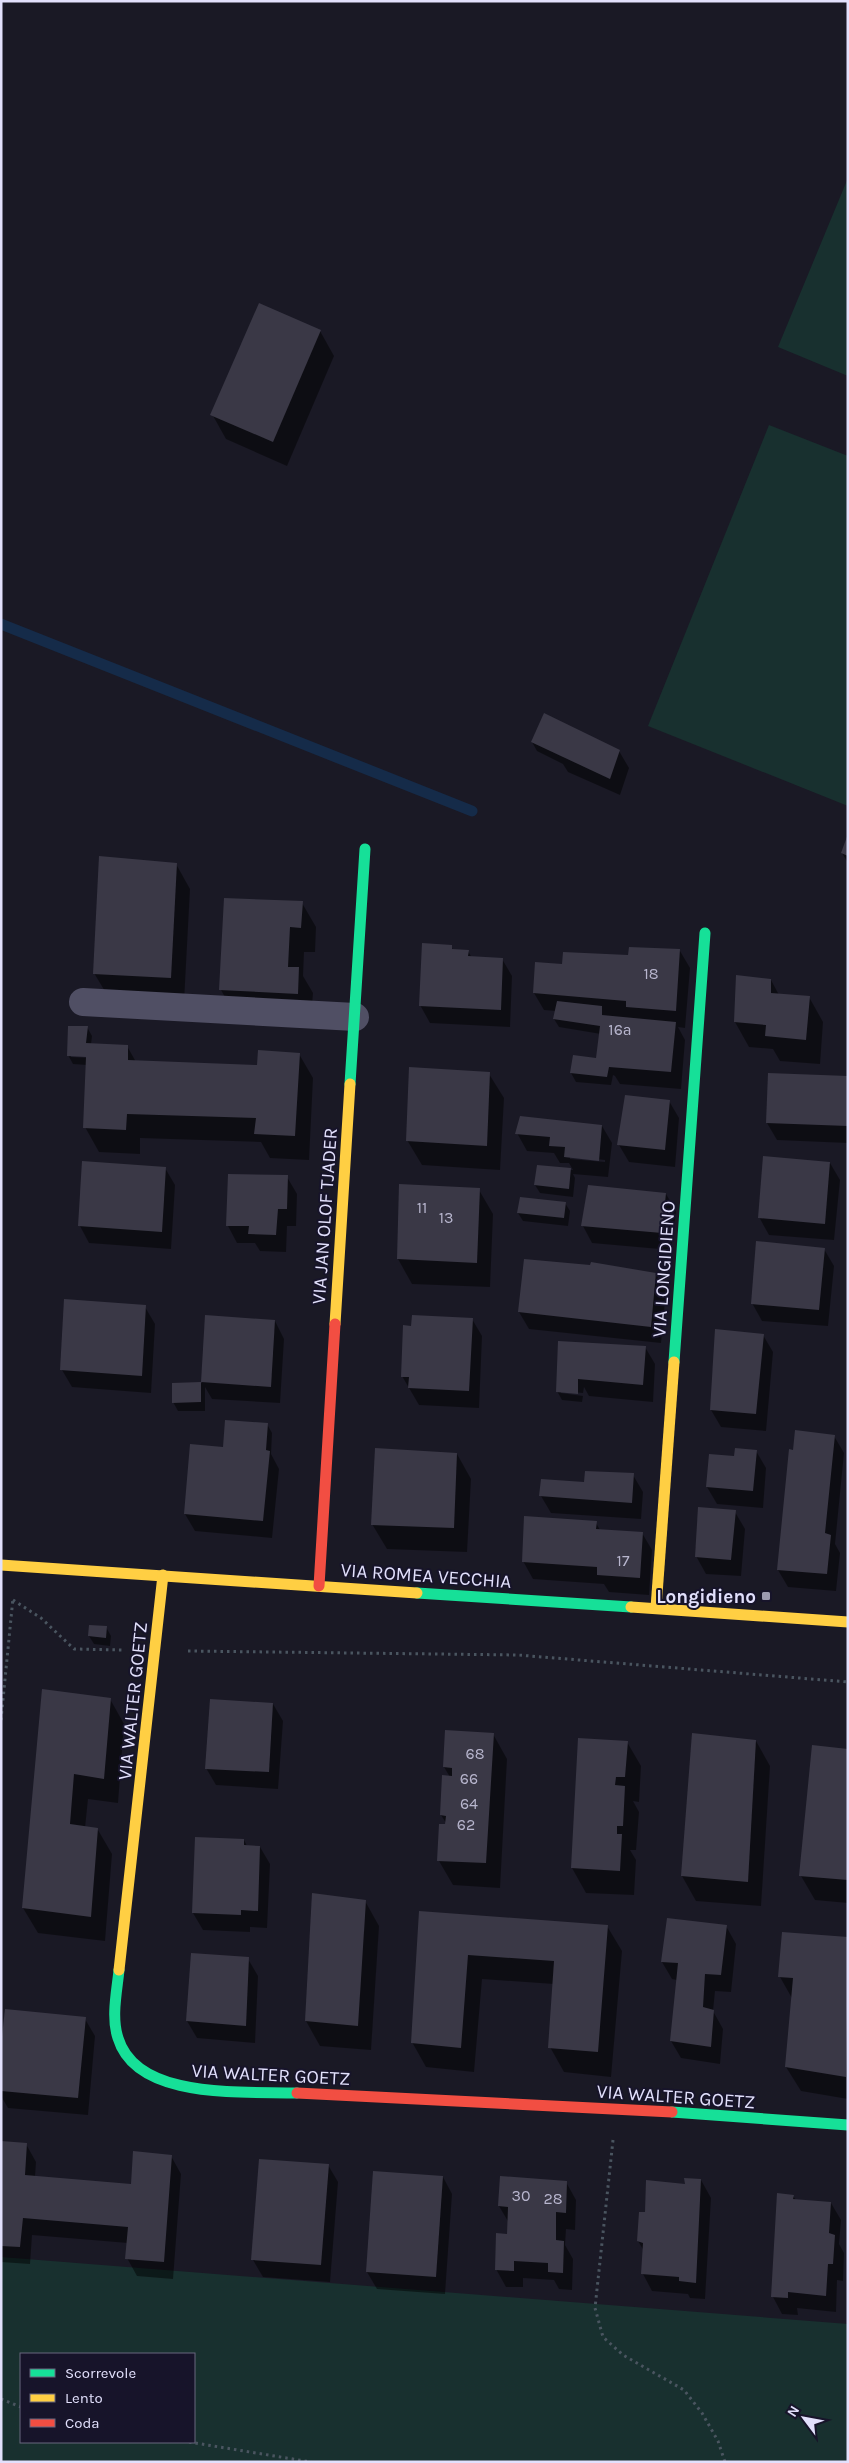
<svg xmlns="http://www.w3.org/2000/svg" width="849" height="2463" viewBox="0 0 849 2463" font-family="Karla,sans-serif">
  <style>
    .green { fill: #18302f; fill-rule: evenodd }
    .shadow { fill: #0007; fill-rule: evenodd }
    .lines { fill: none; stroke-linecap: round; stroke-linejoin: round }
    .stream { stroke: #152b49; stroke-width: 11 }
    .building { fill: #3a3846 }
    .path { stroke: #4a5560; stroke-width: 3; stroke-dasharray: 2.5 4; stroke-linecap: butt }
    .street { stroke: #504f64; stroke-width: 28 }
    .fast { stroke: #16e098; stroke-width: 11 }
    .slow { stroke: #ffcf43; stroke-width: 11 }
    .jam { stroke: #f24e42; stroke-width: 11 }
    .poi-dot { fill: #9c9ab1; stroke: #17142a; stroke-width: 2 }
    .labels { text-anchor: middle; stroke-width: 4; stroke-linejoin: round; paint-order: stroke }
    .number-label { font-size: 16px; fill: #b8b6ce }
    .street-label { font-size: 19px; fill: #e2e0fc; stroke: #17142a }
    .poi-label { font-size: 19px; font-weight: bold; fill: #e2e0fc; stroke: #17142a; text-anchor: end }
  </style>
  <rect width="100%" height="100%" fill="#1a1925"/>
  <!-- green -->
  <g class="green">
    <polygon points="848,178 848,376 778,347"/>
    <polygon points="769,425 848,456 848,806 648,726"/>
    <path d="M1 2257 848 2324V2462H1ZM21 2354H194V2442H21Z"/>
  </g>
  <!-- shadow -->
  <g class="shadow">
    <polygon points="320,331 334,356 287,466 226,439 212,414"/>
    <polygon points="532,742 619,751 629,768 620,795 568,772 563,764 537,751"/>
    <polygon points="848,837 848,863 842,853"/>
    <polygon points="176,864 190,889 184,1002 109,998 94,973"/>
    <polygon points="302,903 316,927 315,952 304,952 303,976 313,993 311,1018 235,1015 221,990"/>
    <polygon points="451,946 453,950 468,951 472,958 502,959 512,976 510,1027 430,1023 420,1005"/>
    <polygon points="680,951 690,968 685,1028 678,1027 685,1040 681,1089 620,1084 615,1076 613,1075 611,1085 576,1082 571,1073 597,1059 601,1034 559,1027 554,1019 556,1011 544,1010 534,993 563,965"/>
    <polygon points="771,980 779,995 809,997 823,1022 820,1064 780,1061 773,1049 749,1047 735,1022"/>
    <path d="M87 1027 92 1036 91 1044 127 1046 136 1062 259 1067 299 1054 313 1078 309 1160 270 1158 261 1142 140 1138V1154L99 1152 85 1127 87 1065 73 1064 68 1055ZM71 1055 92 1056V1058L71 1057Z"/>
    <polygon points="489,1074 504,1098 500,1170 422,1165 407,1140"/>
    <polygon points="848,1077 848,1143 777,1140 767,1123"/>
    <polygon points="669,1101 679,1118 675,1167 629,1162 619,1145"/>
    <path d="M602 1126 612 1143 608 1177 573 1174 575 1178 573 1197 540 1193 535 1185 538 1166 573 1170 569 1163H560L554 1153 527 1151 517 1133ZM570 1156 605 1160V1162L570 1159Z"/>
    <polygon points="830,1163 840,1180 834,1240 769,1235 759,1217"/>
    <polygon points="165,1168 175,1185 171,1249 89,1243 80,1226"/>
    <polygon points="287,1177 297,1194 296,1226 287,1226 286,1252 260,1251 255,1243 237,1243 228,1226"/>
    <polygon points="479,1190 493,1214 490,1287 412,1284 398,1259"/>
    <polygon points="666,1194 676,1211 671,1250 592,1243 583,1226"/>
    <polygon points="565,1203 570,1211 568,1226 523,1221 518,1213"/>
    <polygon points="824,1249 834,1266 828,1326 762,1321 752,1303"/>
    <polygon points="525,1260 656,1274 666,1291 661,1343 529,1329 519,1312"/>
    <polygon points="145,1307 155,1324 151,1393 72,1387 62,1370"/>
    <polygon points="207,1317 275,1321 284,1339 280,1403 212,1399 205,1387 205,1411 178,1411 173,1402 173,1384 202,1383"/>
    <polygon points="472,1319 482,1336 479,1408 419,1405 402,1376 413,1328"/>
    <polygon points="763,1335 773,1352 766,1431 721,1427 711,1410"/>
    <polygon points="559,1342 645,1347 655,1364 653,1402 589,1396 584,1387 583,1393 561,1391 561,1393 583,1396 582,1402 562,1400 557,1391"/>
    <polygon points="267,1424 272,1433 271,1454 279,1469 272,1538 195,1531 185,1514 224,1448"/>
    <polygon points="834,1436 844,1453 835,1544 840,1553 836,1591 788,1587 778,1570 790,1451"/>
    <polygon points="756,1451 766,1468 763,1508 717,1504 707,1487"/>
    <polygon points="457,1454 471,1479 467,1552 387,1549 372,1524"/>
    <polygon points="633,1475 643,1492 641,1519 551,1513 541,1496 542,1481 585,1484"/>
    <polygon points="735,1512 745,1529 741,1576 706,1574 696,1556"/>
    <polygon points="596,1523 600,1530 642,1533 652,1550 649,1595 609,1592 604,1584 533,1579 523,1561"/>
    <polygon points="106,1627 111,1636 110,1646 94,1644 89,1636"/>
    <polygon points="43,1690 110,1699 124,1724 118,1803 88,1799 85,1828 98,1830 112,1854 105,1941 38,1933 23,1908"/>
    <polygon points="273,1704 283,1721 278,1789 216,1785 206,1768"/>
    <polygon points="493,1734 507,1759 500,1888 453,1885 439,1861 446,1823 441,1815 450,1777 444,1767"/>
    <polygon points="756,1741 770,1766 761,1906 696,1901 682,1876"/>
    <polygon points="627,1742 641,1766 639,1802 633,1801 639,1812 636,1850 630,1850 636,1860 634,1895 586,1893 572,1868"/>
    <polygon points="848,1750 848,1903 815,1900 801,1876"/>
    <polygon points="244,1840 247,1846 260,1847 270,1864 267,1928 250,1927 250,1932 203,1930 193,1913"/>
    <polygon points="313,1894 365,1901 379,1926 371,2050 320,2046 306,2021"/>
    <polygon points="420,1912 607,1926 622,1951 611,2077 564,2072 550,2047 554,1984 482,1979 474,2072 426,2067 412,2042"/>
    <polygon points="726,1926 736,1944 731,1992 715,1991 713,2011 723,2029 720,2064 681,2058 671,2041 677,1980 672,1979 662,1962"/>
    <polygon points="848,1939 848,2099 801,2091 786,2067 793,2000 780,1977"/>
    <polygon points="248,1959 258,1976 255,2043 197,2038 187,2021"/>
    <polygon points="85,2019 95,2036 88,2115 8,2108 1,2096 1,2057"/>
    <polygon points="1,2142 26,2144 36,2162 35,2177 132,2186 171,2156 181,2174 173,2279 137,2276 127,2258 128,2243 32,2235 30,2264 1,2262"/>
    <polygon points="328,2165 338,2182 330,2282 263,2277 253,2260"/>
    <polygon points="443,2177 452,2194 445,2294 377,2289 367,2272"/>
    <polygon points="701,2180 711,2198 705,2299 690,2298 688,2294 652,2291 643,2274 644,2251 638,2241 646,2213 686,2185"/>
    <polygon points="566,2182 576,2200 575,2230 566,2229 565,2245 573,2259 572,2290 559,2289 554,2280 523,2278 523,2287 506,2287 496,2269 508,2235 509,2223 499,2206"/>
    <polygon points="793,2196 796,2200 831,2203 841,2220 839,2244 844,2253 843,2281 837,2280 836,2312 797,2308 798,2315 782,2314 773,2297"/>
  </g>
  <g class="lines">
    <!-- stream -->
    <polyline class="stream" points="1,624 472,811"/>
  </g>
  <!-- building -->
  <g class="building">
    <polygon points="259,303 321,330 273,442 210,415"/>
    <polygon points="544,713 620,750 610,779 531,742"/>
    <polygon points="848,834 848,856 841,853"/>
    <polygon points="99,856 177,863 171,978 93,974"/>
    <polygon points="224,898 303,901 301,928 290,927 288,967 299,967 298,994 219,990"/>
    <polygon points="422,943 452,945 452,949 469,950 468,956 503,958 501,1010 419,1006"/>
    <polygon points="629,947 680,949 676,1011 626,1007 626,1001 533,993 535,962 562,964 563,952 628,955"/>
    <polygon points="736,975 771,979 771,993 810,996 806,1040 765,1036 766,1025 734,1022"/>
    <polygon points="557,1001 602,1006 602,1015 676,1022 671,1072 609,1067 607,1077 570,1073 573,1055 596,1058 600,1026 553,1019"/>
    <polygon points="68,1026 88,1026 86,1043 128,1045 128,1060 257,1065 258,1050 300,1053 295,1136 254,1134 256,1118 127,1114 126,1130 83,1128 86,1057 67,1056"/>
    <polygon points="409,1067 490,1072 487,1146 406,1141"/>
    <polygon points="768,1073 848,1076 848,1126 766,1123"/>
    <polygon points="625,1095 670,1100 665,1150 617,1145"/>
    <polygon points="520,1116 602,1125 599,1161 564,1157 565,1147 549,1146 550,1137 515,1134"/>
    <polygon points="763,1156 830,1162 825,1224 758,1218"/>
    <polygon points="82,1161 166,1167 162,1232 78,1226"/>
    <polygon points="537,1165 571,1168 569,1189 534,1185"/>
    <polygon points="228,1174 288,1175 287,1209 278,1209 276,1235 248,1234 249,1226 226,1226"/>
    <polygon points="399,1184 480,1188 477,1263 397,1259"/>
    <polygon points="588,1185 666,1193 662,1233 581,1226"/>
    <polygon points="520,1197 566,1202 564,1218 517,1213"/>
    <polygon points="756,1241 825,1248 819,1310 751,1304"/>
    <polygon points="524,1259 590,1265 591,1262 656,1273 651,1327 518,1312"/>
    <polygon points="64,1299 146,1305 142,1376 60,1370"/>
    <polygon points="205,1315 275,1320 271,1387 201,1382"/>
    <polygon points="412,1315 473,1318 469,1391 408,1388 409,1377 401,1377 403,1325 411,1326"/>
    <polygon points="715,1329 764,1334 756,1414 710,1410"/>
    <polygon points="558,1341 646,1346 643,1385 578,1379 578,1394 556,1392"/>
    <polygon points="201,1382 201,1402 172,1403 172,1383"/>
    <polygon points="225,1420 268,1423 266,1450 270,1451 263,1521 184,1514 190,1444 223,1447"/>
    <polygon points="795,1430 835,1435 825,1533 831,1535 827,1574 777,1570 789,1449 793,1450"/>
    <polygon points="375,1448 457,1453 454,1528 371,1525"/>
    <polygon points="735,1448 757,1450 753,1491 706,1487 709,1454 734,1456"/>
    <polygon points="585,1471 634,1473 632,1503 539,1496 541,1479 584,1482"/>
    <polygon points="698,1507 736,1510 731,1560 695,1557"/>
    <polygon points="524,1516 597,1521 596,1529 643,1532 640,1578 597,1575 597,1567 522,1562"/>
    <polygon points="89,1625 107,1626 106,1638 88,1636"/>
    <polygon points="42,1689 111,1698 104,1779 74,1774 70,1824 98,1828 91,1917 22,1908"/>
    <polygon points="210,1699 273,1703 269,1772 205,1769"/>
    <polygon points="445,1730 494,1733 486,1863 437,1861 439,1824 445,1824 446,1816 440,1815 442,1775 452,1776 452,1768 443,1767"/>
    <polygon points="692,1733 756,1740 748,1882 681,1876"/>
    <polygon points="578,1738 628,1741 625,1777 616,1777 615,1785 625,1786 623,1826 617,1826 617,1834 622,1834 620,1871 571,1868"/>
    <polygon points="812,1745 848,1749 848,1880 799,1876"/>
    <polygon points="195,1837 244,1839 244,1845 260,1846 258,1911 241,1910 241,1915 192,1913"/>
    <polygon points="312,1893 366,1900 358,2026 305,2021"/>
    <polygon points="419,1911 608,1925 598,2052 548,2048 554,1961 468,1955 461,2048 411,2043"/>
    <polygon points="667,1918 727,1925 721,1975 705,1974 703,2007 714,2010 711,2047 670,2041 678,1963 661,1962"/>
    <polygon points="782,1932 848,1937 846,2077 785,2067 793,1978 778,1977"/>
    <polygon points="191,1953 249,1957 246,2026 186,2021"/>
    <polygon points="5,2009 86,2017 78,2098 1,2091 1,2045"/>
    <polygon points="1,2141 27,2143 25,2175 131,2184 133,2151 172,2155 164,2262 125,2259 128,2227 23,2218 20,2247 1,2246"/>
    <polygon points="259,2159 329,2164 321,2265 251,2260"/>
    <polygon points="373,2171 443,2176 436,2277 366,2272"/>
    <polygon points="500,2176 567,2181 566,2213 556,2212 556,2240 564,2241 563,2273 548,2272 548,2263 514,2261 514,2271 495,2270 496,2233 507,2234 508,2207 498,2206"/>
    <polygon points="684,2178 701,2179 696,2283 679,2281 679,2277 641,2274 643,2243 637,2241 639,2212 645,2212 646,2180 685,2184"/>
    <polygon points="777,2193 794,2195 793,2199 831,2202 829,2233 835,2235 833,2264 828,2264 826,2296 788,2292 788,2298 771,2297"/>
  </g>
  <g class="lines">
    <!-- path -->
    <g class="path">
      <polyline points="13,1600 41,1618 74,1649 122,1650"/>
      <polyline points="188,1651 518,1655 848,1682"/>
      <polyline points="1,1720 13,1598"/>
      <polyline points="613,2140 595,2308 603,2337 623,2355 684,2390 702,2413 718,2441 725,2462"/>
      <polyline points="1,2399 21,2407"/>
      <polyline points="189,2442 311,2462"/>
    </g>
    <!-- street -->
    <polyline class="street" points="83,1002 355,1017"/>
    <!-- fast -->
    <g class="fast">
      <polyline points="350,1084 365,849"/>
      <polyline points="674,1362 705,933"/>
      <polyline points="417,1593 631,1607"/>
      <path d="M119 1970C117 1991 111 2017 118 2038 137 2101 245 2091 297 2093"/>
      <polyline points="672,2112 848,2125"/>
    </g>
    <!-- slow -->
    <g class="slow">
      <polyline points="335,1324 350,1084"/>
      <polyline points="1,1565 417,1593"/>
      <polyline points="631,1607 848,1622"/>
      <polyline points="656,1608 674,1362"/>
      <polyline points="119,1970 163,1575"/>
    </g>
    <!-- jam -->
    <g class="jam">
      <polyline points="319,1586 335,1324"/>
      <polyline points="297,2093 672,2112"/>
    </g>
  </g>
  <!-- markers -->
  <rect class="poi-dot" x="761" y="1591" width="10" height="10" rx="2.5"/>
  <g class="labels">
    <!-- number labels -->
    <g class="number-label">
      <text x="651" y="979">18</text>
      <text x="620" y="1035">16a</text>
      <text x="422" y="1213">11</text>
      <text x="446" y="1223">13</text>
      <text x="623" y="1566">17</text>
      <text x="475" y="1759">68</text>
      <text x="469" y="1784">66</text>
      <text x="469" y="1809">64</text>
      <text x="466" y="1830">62</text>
      <text x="521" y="2201">30</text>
      <text x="553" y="2204">28</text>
    </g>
    <!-- street labels -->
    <g class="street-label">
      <text transform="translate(324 1216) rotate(-86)" y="7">VIA JAN OLOF TJADER</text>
      <text transform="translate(663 1269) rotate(-86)" y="7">VIA LONGIDIENO</text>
      <text transform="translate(426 1575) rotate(4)" y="7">VIA ROMEA VECCHIA</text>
      <text transform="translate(132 1701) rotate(-84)" y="7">VIA WALTER GOETZ</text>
      <text transform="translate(271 2074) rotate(3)" y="7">VIA WALTER GOETZ</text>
      <text transform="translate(676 2096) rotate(4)" y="7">VIA WALTER GOETZ</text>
    </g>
    <!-- poi labels -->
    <g class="poi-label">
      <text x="756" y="1603">Longidieno</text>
    </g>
  </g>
  <!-- border -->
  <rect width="849" height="2463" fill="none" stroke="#e2e0fc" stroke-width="5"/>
  <!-- legend -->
  <rect x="20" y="2353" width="175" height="90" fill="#17142a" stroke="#68667e"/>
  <rect x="30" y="2369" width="25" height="8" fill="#16e098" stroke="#68667e"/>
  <text x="65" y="2378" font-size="15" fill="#e2e0fc">Scorrevole</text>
  <rect x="30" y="2394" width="25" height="8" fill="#ffcf43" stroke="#68667e"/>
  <text x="65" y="2403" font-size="15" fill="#e2e0fc">Lento</text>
  <rect x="30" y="2419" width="25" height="8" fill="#f24e42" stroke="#68667e"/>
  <text x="65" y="2428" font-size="15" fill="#e2e0fc">Coda</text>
  <!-- north arrow -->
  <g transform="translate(804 2418) rotate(302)" stroke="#17142a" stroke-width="4" paint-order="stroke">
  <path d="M0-4L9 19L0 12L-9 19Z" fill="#e2e0fc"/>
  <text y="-8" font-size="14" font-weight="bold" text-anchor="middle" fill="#e2e0fc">N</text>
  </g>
</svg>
